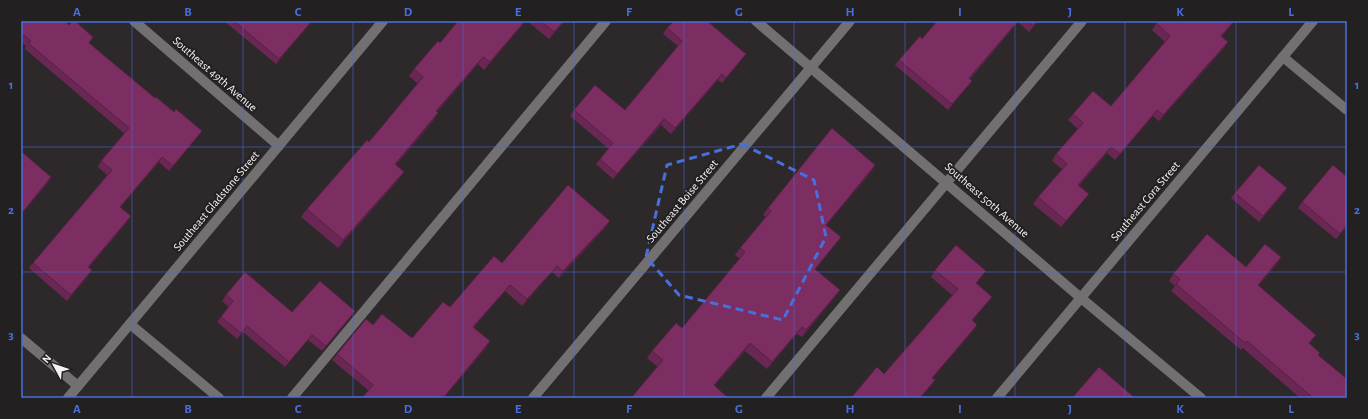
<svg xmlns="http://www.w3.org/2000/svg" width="1368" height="419" viewBox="0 0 1368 419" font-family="'Alegreya Sans',sans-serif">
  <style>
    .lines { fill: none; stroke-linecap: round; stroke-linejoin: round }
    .lane { stroke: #727071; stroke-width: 10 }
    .street { stroke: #727071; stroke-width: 10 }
    .wall { fill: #6b2753 }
    .shaded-wall { fill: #572044 }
    .building { fill: #7c2d61; stroke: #572044 }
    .marked { fill: none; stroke: #486fde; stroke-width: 3; stroke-dasharray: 8 5; stroke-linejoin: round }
    .grid { fill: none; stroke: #486fde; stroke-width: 1; stroke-opacity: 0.55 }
    .labels { text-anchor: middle; stroke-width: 4; stroke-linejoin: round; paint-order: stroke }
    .street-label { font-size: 12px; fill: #f5f3f4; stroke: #232021 }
    .neatline { fill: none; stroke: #486fde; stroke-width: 1.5 }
    .grid-label { font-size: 13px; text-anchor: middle; font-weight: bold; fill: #486fde }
  </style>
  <rect width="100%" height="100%" fill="#2d292b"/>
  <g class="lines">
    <!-- lane -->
    <g class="lane">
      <polyline points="292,398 606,21"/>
      <polyline points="766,398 1082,21"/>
    </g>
    <!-- street -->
    <g class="street">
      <polyline points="134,21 279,146"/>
      <polyline points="756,21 1081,298 1201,398"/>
      <polyline points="1283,57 1347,110"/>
      <polyline points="130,324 219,398"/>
      <polyline points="21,338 78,386"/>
      <polyline points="68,398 383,21"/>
      <polyline points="533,398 850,21"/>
      <polyline points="997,398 1313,21"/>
    </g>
  </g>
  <!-- wall -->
  <g class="wall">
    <polygon points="21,21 89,43 155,98 174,112 202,131 198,136 169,171 159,162 120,207 127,222 89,267 88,276 67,301 29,268 33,263 107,175 98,167 101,161 125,134 25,49 26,46 21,42"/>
    <polygon points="224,21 312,21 276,64"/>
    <polygon points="526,21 484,70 478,64 437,112 433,121 396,165 404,172 399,179 338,248 301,217 307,209 369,142 418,84 409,76 414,69 440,43"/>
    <polygon points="527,21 565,21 549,39"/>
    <polygon points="937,21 1038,21 1029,32 1018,22 970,79 972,81 968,86 948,110 895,65 899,60 922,39"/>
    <polygon points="1158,21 1235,21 1221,37 1228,42 1223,49 1159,121 1153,116 1115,160 1107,153 1079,186 1084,200 1061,227 1033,204 1038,197 1062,169 1052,161 1056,154 1078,129 1068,120 1073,114 1111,106 1165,42 1152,30"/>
    <polygon points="667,28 746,54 722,83 718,80 671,134 661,125 613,179 596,164 600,159 609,149 570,116 574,110 625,110 678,46 663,34"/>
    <polygon points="875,165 871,172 826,225 841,237 836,244 815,269 835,297 802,337 797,334 767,369 745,351 714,386 658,367 647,358 652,351 682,328 740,259 735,255 740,248 766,217 763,215 768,208"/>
    <polygon points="1235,193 1283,194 1259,222 1231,198"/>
    <polygon points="1302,202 1347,226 1336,239 1298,208"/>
    <polygon points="606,227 559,278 552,272 522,306 505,291 474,327 486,348 444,397 368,390 332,360 337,354 373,325 412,338 450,307 502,263"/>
    <polygon points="1281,257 1277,264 1259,285 1319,355 1347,398 1300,398 1243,348 1241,350 1171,291 1175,286 1169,281 1173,274 1246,267"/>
    <polygon points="935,270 981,277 976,283 987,303 972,321 977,325 973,331 932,378 935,380 930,387 884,374 952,295 931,277"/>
    <polygon points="226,295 292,312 351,317 322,351 308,340 285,367 243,332 237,339 217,322 229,307 222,301"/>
  </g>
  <!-- shaded-wall -->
  <g class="shaded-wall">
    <polygon points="312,21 276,64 279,59"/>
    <polygon points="525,21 526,21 484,70 490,62"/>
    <polygon points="564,21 565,21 549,39 554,32"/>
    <polygon points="1018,21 965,84 969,78"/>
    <polygon points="1234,21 1235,21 1216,43 1221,36"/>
    <polygon points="1228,42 1223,49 1159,121 1163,115"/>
    <polygon points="483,57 478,64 431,119 436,111"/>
    <polygon points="722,74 718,80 671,134 675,128"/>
    <polygon points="972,81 968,86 948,110 952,104"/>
    <polygon points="1157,110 1153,116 1115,160 1120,154"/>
    <polygon points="438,113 433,121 390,172 395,164"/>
    <polygon points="664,119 661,125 613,179 617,174"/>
    <polygon points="1111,147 1107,153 1074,192 1078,185"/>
    <polygon points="162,157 159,162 116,212 120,207"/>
    <polygon points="875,165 871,172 821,232 826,225"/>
    <polygon points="404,172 399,179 338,248 343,240"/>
    <polygon points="51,177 48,183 21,215 21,214"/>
    <polygon points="1287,188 1283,194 1259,222 1263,216"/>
    <polygon points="131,216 127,222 84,272 88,267"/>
    <polygon points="610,221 606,227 559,278 563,271"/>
    <polygon points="1347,225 1347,226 1336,239 1340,234"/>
    <polygon points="841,237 836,244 810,276 815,269"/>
    <polygon points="1281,257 1277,264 1253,291 1258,285"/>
    <polygon points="557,266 552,272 522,306 527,299"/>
    <polygon points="92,270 88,276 67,301 71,295"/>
    <polygon points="510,285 505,291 469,333 473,327"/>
    <polygon points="840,290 835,297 802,337 806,330"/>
    <polygon points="992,297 967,327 972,320"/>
    <polygon points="355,311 351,317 322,351 326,346"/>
    <polygon points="977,325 973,331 927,384 932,378"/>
    <polygon points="802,327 797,334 767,369 772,362"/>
    <polygon points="490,341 486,348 444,398 443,398"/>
    <polygon points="750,343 745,351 709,392 714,385"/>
    <polygon points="935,380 930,387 921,398 920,398"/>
  </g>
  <!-- building -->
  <g class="building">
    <polygon points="21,21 65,21 69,25 73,21 75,21 93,37 89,43 155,98 156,97 174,112 176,109 202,131 173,166 162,157 120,207 131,216 88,267 92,270 71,295 33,263 112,170 101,161 129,128 28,43 31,41 21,33"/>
    <polygon points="234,21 312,21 279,59"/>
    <polygon points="458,21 525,21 490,62 483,57 436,111 438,113 395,164 404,172 343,240 307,209 367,140 369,142 423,77 414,69 438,41 440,43"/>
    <polygon points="541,21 564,21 554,32"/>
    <polygon points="674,21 707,21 746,54 726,78 722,74 675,128 664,119 617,174 600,159 613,143 574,110 595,85 625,110 682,41 667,28"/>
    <polygon points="937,21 1018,21 969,78 972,81 952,104 899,60 920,36 922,39"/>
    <polygon points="1027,21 1037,21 1033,26"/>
    <polygon points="1158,21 1234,21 1221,36 1228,42 1163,115 1157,110 1120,154 1111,147 1078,185 1089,194 1066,221 1038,197 1067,164 1056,154 1083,123 1073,114 1093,91 1111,106 1170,36 1156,23"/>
    <polygon points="832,128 875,165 826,225 841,237 815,269 840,290 806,330 802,327 772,362 750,343 714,385 728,398 631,398 663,360 652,351 676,323 682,328 745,252 740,248 771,211 768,208"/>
    <polygon points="22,152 51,177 21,214 21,153"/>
    <polygon points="1259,165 1287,188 1263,216 1235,193"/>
    <polygon points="1333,165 1347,177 1347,225 1340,234 1302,202"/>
    <polygon points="568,185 610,221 563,271 557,266 527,299 510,285 473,327 490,341 444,397 445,398 362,398 373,385 337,354 366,319 373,325 382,314 412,338 443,302 450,307 494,256 502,263"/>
    <polygon points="1207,234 1246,267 1265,244 1281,257 1258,285 1316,335 1309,343 1320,353 1318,355 1347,379 1347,398 1313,398 1247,341 1245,343 1176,284 1180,279 1173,274"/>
    <polygon points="956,245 986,271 976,283 992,297 972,320 977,325 932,378 935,380 920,398 851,398 877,367 884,374 958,289 935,270"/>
    <polygon points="245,272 292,312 320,281 355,311 326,346 312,335 289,362 247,326 241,333 221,317 233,301 226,295"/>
    <polygon points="1099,367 1135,398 1074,398 1073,397"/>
  </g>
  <!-- marked area -->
  <path class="marked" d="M742 144 814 180 826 237 783 320 679 295 646 257 667 165Z"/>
  <!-- grid -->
  <path class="grid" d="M132 21V398M243 21V398M353 21V398M463 21V398M574 21V398M684 21V398M794 21V398M905 21V398M1015 21V398M1125 21V398M1236 21V398M21 147H1347M21 272H1347"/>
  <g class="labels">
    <!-- street labels -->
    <g class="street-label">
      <text transform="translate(215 74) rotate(41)" y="4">Southeast 49th Avenue</text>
      <text transform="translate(987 200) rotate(41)" y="4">Southeast 50th Avenue</text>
      <text transform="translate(216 201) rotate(-50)" y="4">Southeast Gladstone Street</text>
      <text transform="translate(682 201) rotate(-50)" y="4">Southeast Boise Street</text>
      <text transform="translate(1145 201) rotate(-50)" y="4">Southeast Cora Street</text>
    </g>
  </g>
  <!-- border -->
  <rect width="1368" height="419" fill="none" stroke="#232021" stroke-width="44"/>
  <!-- north arrow -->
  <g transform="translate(54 365) rotate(310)" stroke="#232021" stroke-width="3" paint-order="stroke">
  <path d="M0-3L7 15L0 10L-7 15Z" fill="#f5f3f4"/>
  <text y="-6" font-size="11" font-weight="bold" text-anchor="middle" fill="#f5f3f4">N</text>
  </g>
  <rect x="22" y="22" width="1324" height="375" class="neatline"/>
  <g class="grid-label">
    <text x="77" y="16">A</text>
    <text x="188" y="16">B</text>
    <text x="298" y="16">C</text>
    <text x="408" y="16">D</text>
    <text x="518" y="16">E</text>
    <text x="629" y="16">F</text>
    <text x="739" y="16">G</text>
    <text x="850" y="16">H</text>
    <text x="960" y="16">I</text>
    <text x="1070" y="16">J</text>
    <text x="1180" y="16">K</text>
    <text x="1291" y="16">L</text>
    <text x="11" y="89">1</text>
    <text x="1357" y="89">1</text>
    <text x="11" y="214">2</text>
    <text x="1357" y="214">2</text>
    <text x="11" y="339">3</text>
    <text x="1357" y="339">3</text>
    <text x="77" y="413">A</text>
    <text x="188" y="413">B</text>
    <text x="298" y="413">C</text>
    <text x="408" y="413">D</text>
    <text x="518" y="413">E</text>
    <text x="629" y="413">F</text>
    <text x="739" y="413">G</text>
    <text x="850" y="413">H</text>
    <text x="960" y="413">I</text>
    <text x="1070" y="413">J</text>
    <text x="1180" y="413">K</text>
    <text x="1291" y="413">L</text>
  </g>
</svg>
